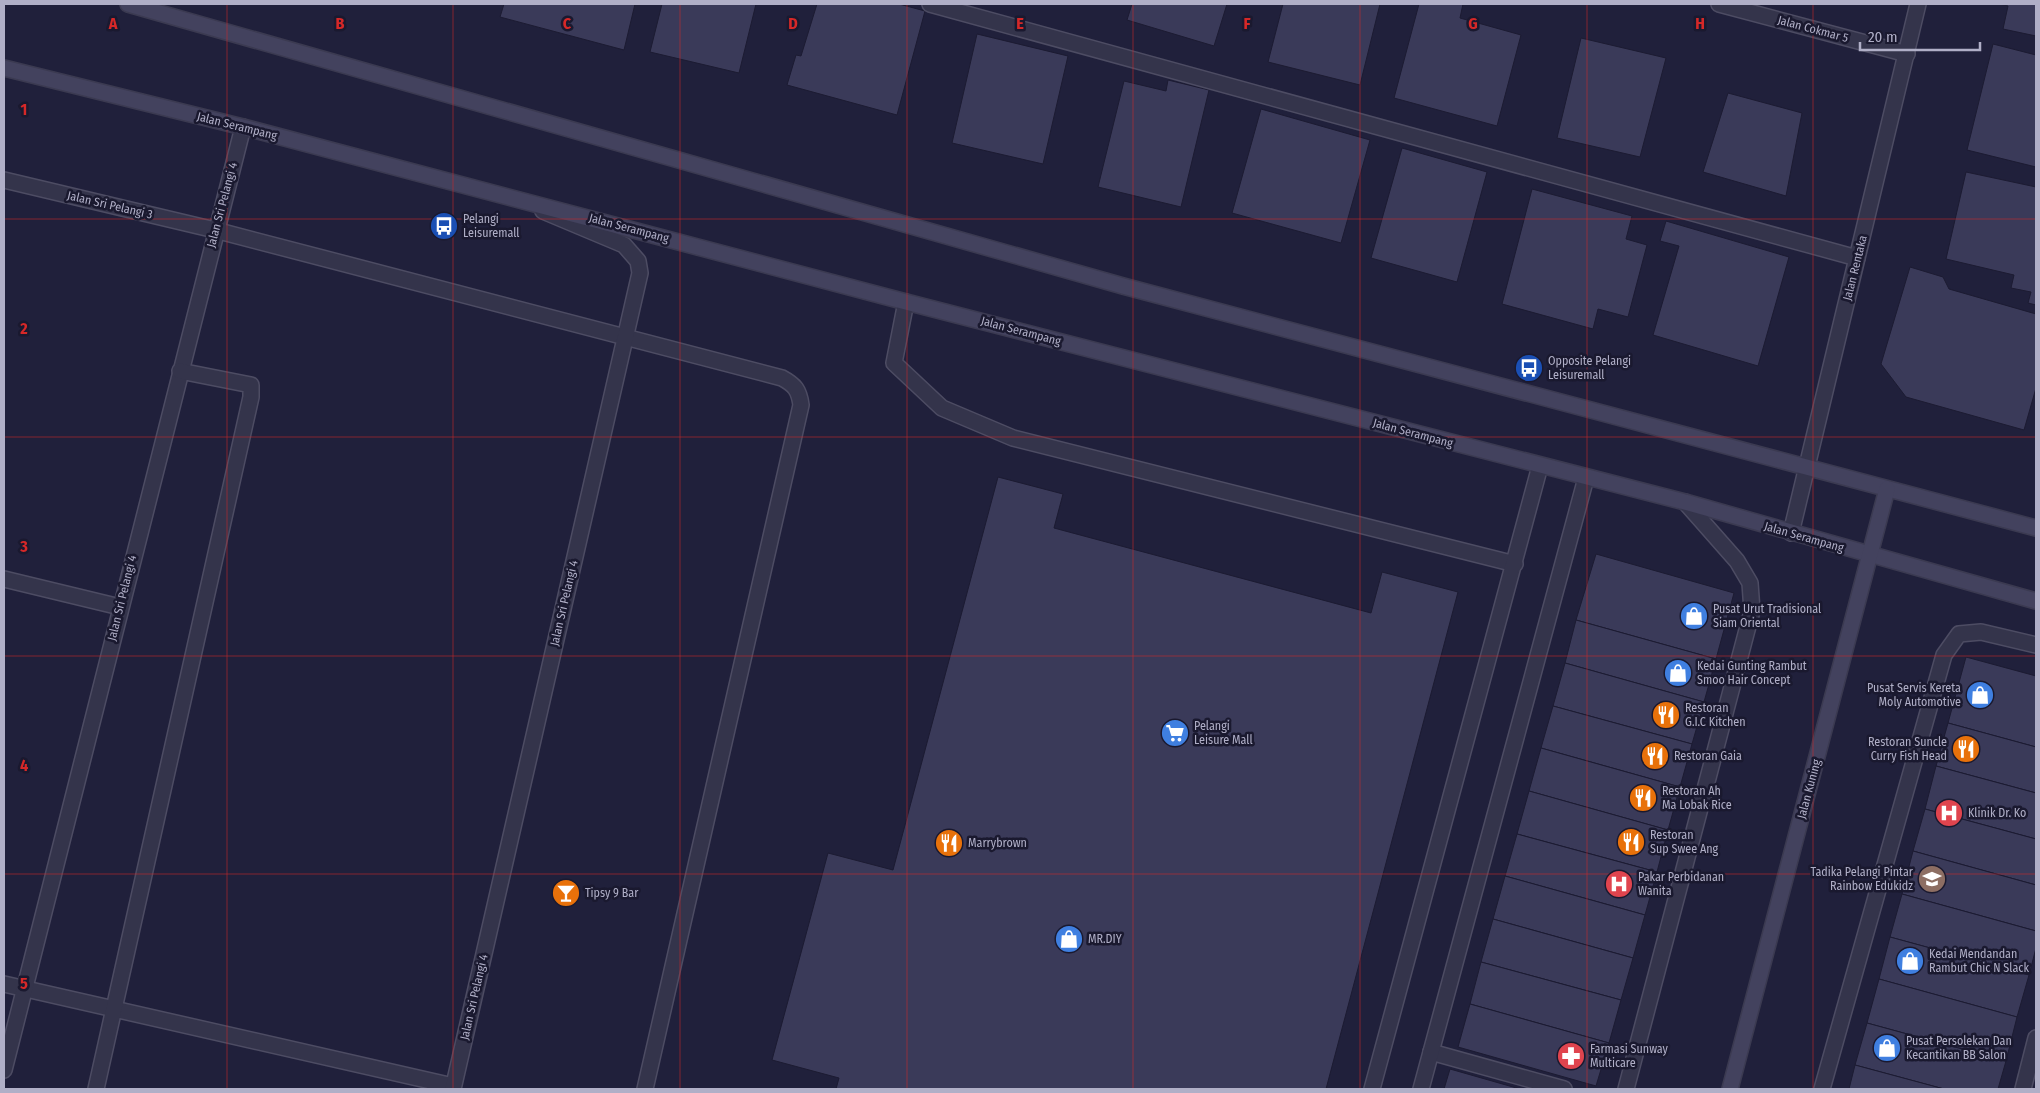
<svg xmlns="http://www.w3.org/2000/svg" width="2040" height="1093" viewBox="0 0 2040 1093" font-family="'Fira Sans Condensed',sans-serif">
  <style>
    .building { fill: #3a3a59; stroke: #1c1b32 }
    .lines { fill: none; stroke-linecap: round; stroke-linejoin: round }
    .lane-casing { stroke: #4d4c63; stroke-width: 18 }
    .street-casing { stroke: #4d4c63; stroke-width: 18 }
    .secondary-casing { stroke: #3b3a51; stroke-width: 18 }
    .lane { stroke: #34344b; stroke-width: 15 }
    .street { stroke: #34344b; stroke-width: 15 }
    .secondary { stroke: #43425e; stroke-width: 15 }
    .grid { fill: none; stroke: #d62828; stroke-width: 1; stroke-opacity: 0.55 }
    .labels { text-anchor: middle; stroke-width: 5; stroke-linejoin: round; paint-order: stroke }
    .street-label { font-size: 12px; fill: #b0afc7; stroke: #1a192f }
    .poi-label { font-size: 12px; fill: #b0afc7; stroke: #1a192f; text-anchor: start }
    .grid-label { font-size: 16px; text-anchor: middle; font-weight: bold; fill: #d62828; stroke: #1a192f; stroke-width: 5; stroke-linejoin: round; paint-order: stroke }
  </style>
  <rect width="100%" height="100%" fill="#20203b"/>
  <!-- building -->
  <g class="building">
    <polygon points="504,4 635,4 624,50 500,17"/>
    <polygon points="662,4 756,4 739,73 650,52"/>
    <polygon points="817,4 899,4 925,11 897,115 787,85 796,55 801,56"/>
    <polygon points="1132,4 1227,4 1214,46 1127,20"/>
    <polygon points="1283,4 1380,4 1360,85 1268,62"/>
    <polygon points="1419,4 1463,4 1460,18 1521,35 1497,126 1394,98"/>
    <polygon points="2000,4 2036,4 2036,36 2003,29 2008,6"/>
    <polygon points="977,34 1068,56 1043,164 952,143"/>
    <polygon points="1581,38 1666,58 1640,157 1557,138"/>
    <polygon points="1993,44 2036,55 2036,167 1967,150"/>
    <polygon points="1168,80 1209,90 1181,207 1098,187 1124,81 1166,91"/>
    <polygon points="1728,93 1802,113 1786,196 1703,172"/>
    <polygon points="1261,109 1370,140 1341,243 1232,213"/>
    <polygon points="1402,148 1487,172 1457,282 1371,258"/>
    <polygon points="1966,172 2036,187 2036,305 2028,303 2031,292 2011,288 2014,275 1946,259"/>
    <polygon points="1532,189 1632,216 1626,239 1647,245 1628,317 1598,309 1593,329 1502,304"/>
    <polygon points="1666,221 1789,257 1758,366 1653,335 1679,246 1660,241"/>
    <polygon points="1910,267 1943,277 1949,289 2036,314 2036,388 2024,430 1906,397 1881,364"/>
    <polygon points="998,477 1063,494 1054,528 1371,613 1382,572 1458,592 1326,1089 836,1089 839,1078 772,1060 828,853 893,870"/>
    <polygon points="1596,554 1734,593 1716,659 1576,620"/>
    <polygon points="1576,620 1716,659 1704,702 1565,663"/>
    <polygon points="1966,657 2036,676 2036,747 1948,723"/>
    <polygon points="1565,663 1704,702 1692,744 1553,706"/>
    <polygon points="1553,706 1692,744 1680,787 1541,748"/>
    <polygon points="1948,723 2036,747 2036,793 1936,766"/>
    <polygon points="1541,748 1680,787 1668,830 1529,791"/>
    <polygon points="1936,766 2036,793 2036,839 1925,809"/>
    <polygon points="1529,791 1668,830 1657,872 1517,834"/>
    <polygon points="1925,809 2036,839 2036,885 1913,851"/>
    <polygon points="1517,834 1657,872 1645,915 1505,876"/>
    <polygon points="1913,851 2036,885 2036,931 1902,894"/>
    <polygon points="1505,876 1645,915 1633,958 1493,919"/>
    <polygon points="1902,894 2036,931 2036,948 2029,975 1890,937"/>
    <polygon points="1493,919 1633,958 1621,1000 1481,962"/>
    <polygon points="1890,937 2029,975 2017,1017 1879,979"/>
    <polygon points="1481,962 1621,1000 1609,1043 1470,1004"/>
    <polygon points="1879,979 2017,1017 2006,1061 1867,1023"/>
    <polygon points="1470,1004 1609,1043 1596,1086 1458,1047"/>
    <polygon points="1867,1023 2006,1061 1998,1089 1944,1089 1855,1065"/>
    <polygon points="1855,1065 1944,1089 1849,1089"/>
    <polygon points="1450,1069 1520,1089 1444,1089"/>
  </g>
  <g class="lines">
    <defs>
      <g id="lane">
        <polyline points="930,4 1857,258"/>
        <polyline points="906,302 894,363 942,408 1013,438 1515,564"/>
        <polyline points="4,579 120,607"/>
        <polyline points="1431,1052 1564,1089"/>
        <polyline points="1372,1089 1540,466"/>
        <polyline points="1421,1089 1586,478"/>
        <polyline points="2023,1089 2036,1038"/>
      </g>
      <g id="street">
        <polyline points="1719,4 1907,54"/>
        <path d="M4 180 215 230 782 378C795 385 799 390 801 405L645 1089"/>
        <polyline points="1791,533 1918,4"/>
        <polyline points="4,984 453,1086"/>
        <polyline points="4,1070 243,127"/>
        <polyline points="96,1089 251,397 251,385 180,371"/>
        <polyline points="453,1089 640,273 638,261 624,245 543,211"/>
        <polyline points="1626,1089 1752,611 1750,583 1737,561 1685,502"/>
        <polyline points="1822,1089 1944,655 1959,634 1981,632 2036,645"/>
      </g>
      <g id="secondary">
        <polyline points="128,4 1123,286 2036,528"/>
        <polyline points="4,68 243,127 906,302 1685,502 2036,601"/>
        <polyline points="1730,1089 1887,489"/>
      </g>
    </defs>
    <!-- lane casing -->
    <use href="#lane" class="lane-casing"/>
    <!-- street casing -->
    <use href="#street" class="street-casing"/>
    <!-- secondary casing -->
    <use href="#secondary" class="secondary-casing"/>
    <!-- lane -->
    <use href="#lane" class="lane"/>
    <!-- street -->
    <use href="#street" class="street"/>
    <!-- secondary -->
    <use href="#secondary" class="secondary"/>
  </g>
  <!-- grid -->
  <path class="grid" d="M227 4V1089M453 4V1089M680 4V1089M907 4V1089M1133 4V1089M1360 4V1089M1587 4V1089M1813 4V1089M4 219H2036M4 437H2036M4 656H2036M4 874H2036"/>
  <!-- icons -->
  <defs>
    <symbol id="bus-disc" viewBox="-11 -11 22 22"><circle r="9.5" fill="#1a4fb4" stroke="#1a192f"/><path d="M-5-6H5V4H4V6H2V4H-2V6H-4V4H-5ZM-3.5-4V0h7V-4ZM-3.5 1.2v1.5H-2V1.2ZM2 1.2v1.5H3.5V1.2Z" fill="#fff"/></symbol>
    <symbol id="shop-disc" viewBox="-11 -11 22 22"><circle r="9.5" fill="#3f7fe0" stroke="#1a192f"/><path d="M-5-2.5h2.3a2.7 3.5 0 0 1 5.4 0H5L5.5 6h-11ZM-1.5-2.5h3a1.5 2.3 0 0 0-3 0Z" fill="#fff"/></symbol>
    <symbol id="restaurant-disc" viewBox="-11 -11 22 22"><circle r="9.5" fill="#e8710a" stroke="#1a192f"/><path d="M-5-6h1v4h1v-4h1v4h1v-4h1v5L-1.5 .5V6h-2V.5L-5-1ZM5-6V6H3V1.5H1.5Q1.5-4 5-6Z" fill="#fff"/></symbol>
    <symbol id="supermarket-disc" viewBox="-11 -11 22 22"><circle r="9.5" fill="#3f7fe0" stroke="#1a192f"/><path d="M-6-5.5h2.5l.6 2H6L4.5 2H-2.5L-4.4-4H-6ZM-1.5 3.2a1.3 1.3 0 1 0 .1 0ZM3 3.2a1.3 1.3 0 1 0 .1 0Z" fill="#fff"/></symbol>
    <symbol id="hospital-disc" viewBox="-11 -11 22 22"><circle r="9.5" fill="#e0444e" stroke="#1a192f"/><path d="M-5-5h3v3.5h4V-5h3V5h-3V1.5h-4V5h-3Z" fill="#fff"/></symbol>
    <symbol id="school-disc" viewBox="-11 -11 22 22"><circle r="9.5" fill="#8d6e63" stroke="#1a192f"/><path d="M0-5L7-2L0 1L-7-2ZM-4 1L0 2.5L4 1V4Q0 6-4 4Z" fill="#fff"/></symbol>
    <symbol id="bar-disc" viewBox="-11 -11 22 22"><circle r="9.5" fill="#e8710a" stroke="#1a192f"/><path d="M-6-5H6L.8 .8V4.5H3.5V6h-7V4.5H-.8V.8Z" fill="#fff"/></symbol>
    <symbol id="pharmacy-disc" viewBox="-11 -11 22 22"><circle r="9.5" fill="#e0444e" stroke="#1a192f"/><path d="M-2-6h4v4h4v4h-4v4h-4v-4h-4v-4h4Z" fill="#fff"/></symbol>
  </defs>
  <g fill-rule="evenodd">
    <use href="#bus-disc" x="428" y="210" width="32" height="32"/>
    <use href="#bus-disc" x="1513" y="352" width="32" height="32"/>
    <use href="#shop-disc" x="1678" y="600" width="32" height="32"/>
    <use href="#shop-disc" x="1662" y="657" width="32" height="32"/>
    <use href="#shop-disc" x="1964" y="679" width="32" height="32"/>
    <use href="#restaurant-disc" x="1650" y="699" width="32" height="32"/>
    <use href="#supermarket-disc" x="1159" y="717" width="32" height="32"/>
    <use href="#restaurant-disc" x="1950" y="733" width="32" height="32"/>
    <use href="#restaurant-disc" x="1639" y="740" width="32" height="32"/>
    <use href="#restaurant-disc" x="1627" y="782" width="32" height="32"/>
    <use href="#hospital-disc" x="1933" y="797" width="32" height="32"/>
    <use href="#restaurant-disc" x="1615" y="826" width="32" height="32"/>
    <use href="#restaurant-disc" x="933" y="827" width="32" height="32"/>
    <use href="#school-disc" x="1916" y="863" width="32" height="32"/>
    <use href="#hospital-disc" x="1603" y="868" width="32" height="32"/>
    <use href="#bar-disc" x="550" y="877" width="32" height="32"/>
    <use href="#shop-disc" x="1053" y="923" width="32" height="32"/>
    <use href="#shop-disc" x="1894" y="945" width="32" height="32"/>
    <use href="#shop-disc" x="1871" y="1032" width="32" height="32"/>
    <use href="#pharmacy-disc" x="1555" y="1040" width="32" height="32"/>
  </g>
  <g class="labels">
    <!-- street labels -->
    <g class="street-label">
      <text transform="translate(1813 29) rotate(15)" y="4">Jalan Cokmar 5</text>
      <text transform="translate(237 126) rotate(14)" y="4">Jalan Serampang</text>
      <text transform="translate(110 205) rotate(13)" y="4">Jalan Sri Pelangi 3</text>
      <text transform="translate(222 205) rotate(-75)" y="4">Jalan Sri Pelangi 4</text>
      <text transform="translate(629 228) rotate(15)" y="4">Jalan Serampang</text>
      <text transform="translate(1855 268) rotate(-76)" y="4">Jalan Rentaka</text>
      <text transform="translate(1021 331) rotate(15)" y="4">Jalan Serampang</text>
      <text transform="translate(1413 433) rotate(15)" y="4">Jalan Serampang</text>
      <text transform="translate(1804 537) rotate(16)" y="4">Jalan Serampang</text>
      <text transform="translate(122 598) rotate(-76)" y="4">Jalan Sri Pelangi 4</text>
      <text transform="translate(564 603) rotate(-77)" y="4">Jalan Sri Pelangi 4</text>
      <text transform="translate(1809 789) rotate(-75)" y="4">Jalan Kuning</text>
      <text transform="translate(474 997) rotate(-77)" y="4">Jalan Sri Pelangi 4</text>
    </g>
    <!-- poi labels -->
    <g class="poi-label">
      <text x="463" y="223">Pelangi<tspan x="463" dy="14">Leisuremall</tspan></text>
      <text x="1548" y="365">Opposite Pelangi<tspan x="1548" dy="14">Leisuremall</tspan></text>
      <text x="1713" y="613">Pusat Urut Tradisional<tspan x="1713" dy="14">Siam Oriental</tspan></text>
      <text x="1697" y="670">Kedai Gunting Rambut<tspan x="1697" dy="14">Smoo Hair Concept</tspan></text>
      <text x="1961" y="692" text-anchor="end">Pusat Servis Kereta<tspan x="1961" dy="14">Moly Automotive</tspan></text>
      <text x="1685" y="712">Restoran<tspan x="1685" dy="14">G.I.C Kitchen</tspan></text>
      <text x="1194" y="730">Pelangi<tspan x="1194" dy="14">Leisure Mall</tspan></text>
      <text x="1947" y="746" text-anchor="end">Restoran Suncle<tspan x="1947" dy="14">Curry Fish Head</tspan></text>
      <text x="1674" y="760">Restoran Gaia</text>
      <text x="1662" y="795">Restoran Ah<tspan x="1662" dy="14">Ma Lobak Rice</tspan></text>
      <text x="1968" y="817">Klinik Dr. Ko</text>
      <text x="1650" y="839">Restoran<tspan x="1650" dy="14">Sup Swee Ang</tspan></text>
      <text x="968" y="847">Marrybrown</text>
      <text x="1913" y="876" text-anchor="end">Tadika Pelangi Pintar<tspan x="1913" dy="14">Rainbow Edukidz</tspan></text>
      <text x="1638" y="881">Pakar Perbidanan<tspan x="1638" dy="14">Wanita</tspan></text>
      <text x="585" y="897">Tipsy 9 Bar</text>
      <text x="1088" y="943">MR.DIY</text>
      <text x="1929" y="958">Kedai Mendandan<tspan x="1929" dy="14">Rambut Chic N Slack</tspan></text>
      <text x="1906" y="1045">Pusat Persolekan Dan<tspan x="1906" dy="14">Kecantikan BB Salon</tspan></text>
      <text x="1590" y="1053">Farmasi Sunway<tspan x="1590" dy="14">Multicare</tspan></text>
    </g>
  </g>
  <g class="grid-label">
    <text x="113" y="29">A</text>
    <text x="340" y="29">B</text>
    <text x="567" y="29">C</text>
    <text x="793" y="29">D</text>
    <text x="1020" y="29">E</text>
    <text x="1247" y="29">F</text>
    <text x="1473" y="29">G</text>
    <text x="1700" y="29">H</text>
    <text x="24" y="115">1</text>
    <text x="24" y="334">2</text>
    <text x="24" y="552">3</text>
    <text x="24" y="771">4</text>
    <text x="24" y="989">5</text>
  </g>
  <!-- border -->
  <rect width="2040" height="1093" fill="none" stroke="#b0afc7" stroke-width="10"/>
  <!-- scale -->
  <path d="M1860 42v8h120v-8" fill="none" stroke="#b0afc7" stroke-width="2.5"/>
  <text x="1868" y="42" font-size="15" fill="#b0afc7" stroke="#1a192f" stroke-width="4" paint-order="stroke">20 m</text>
</svg>
